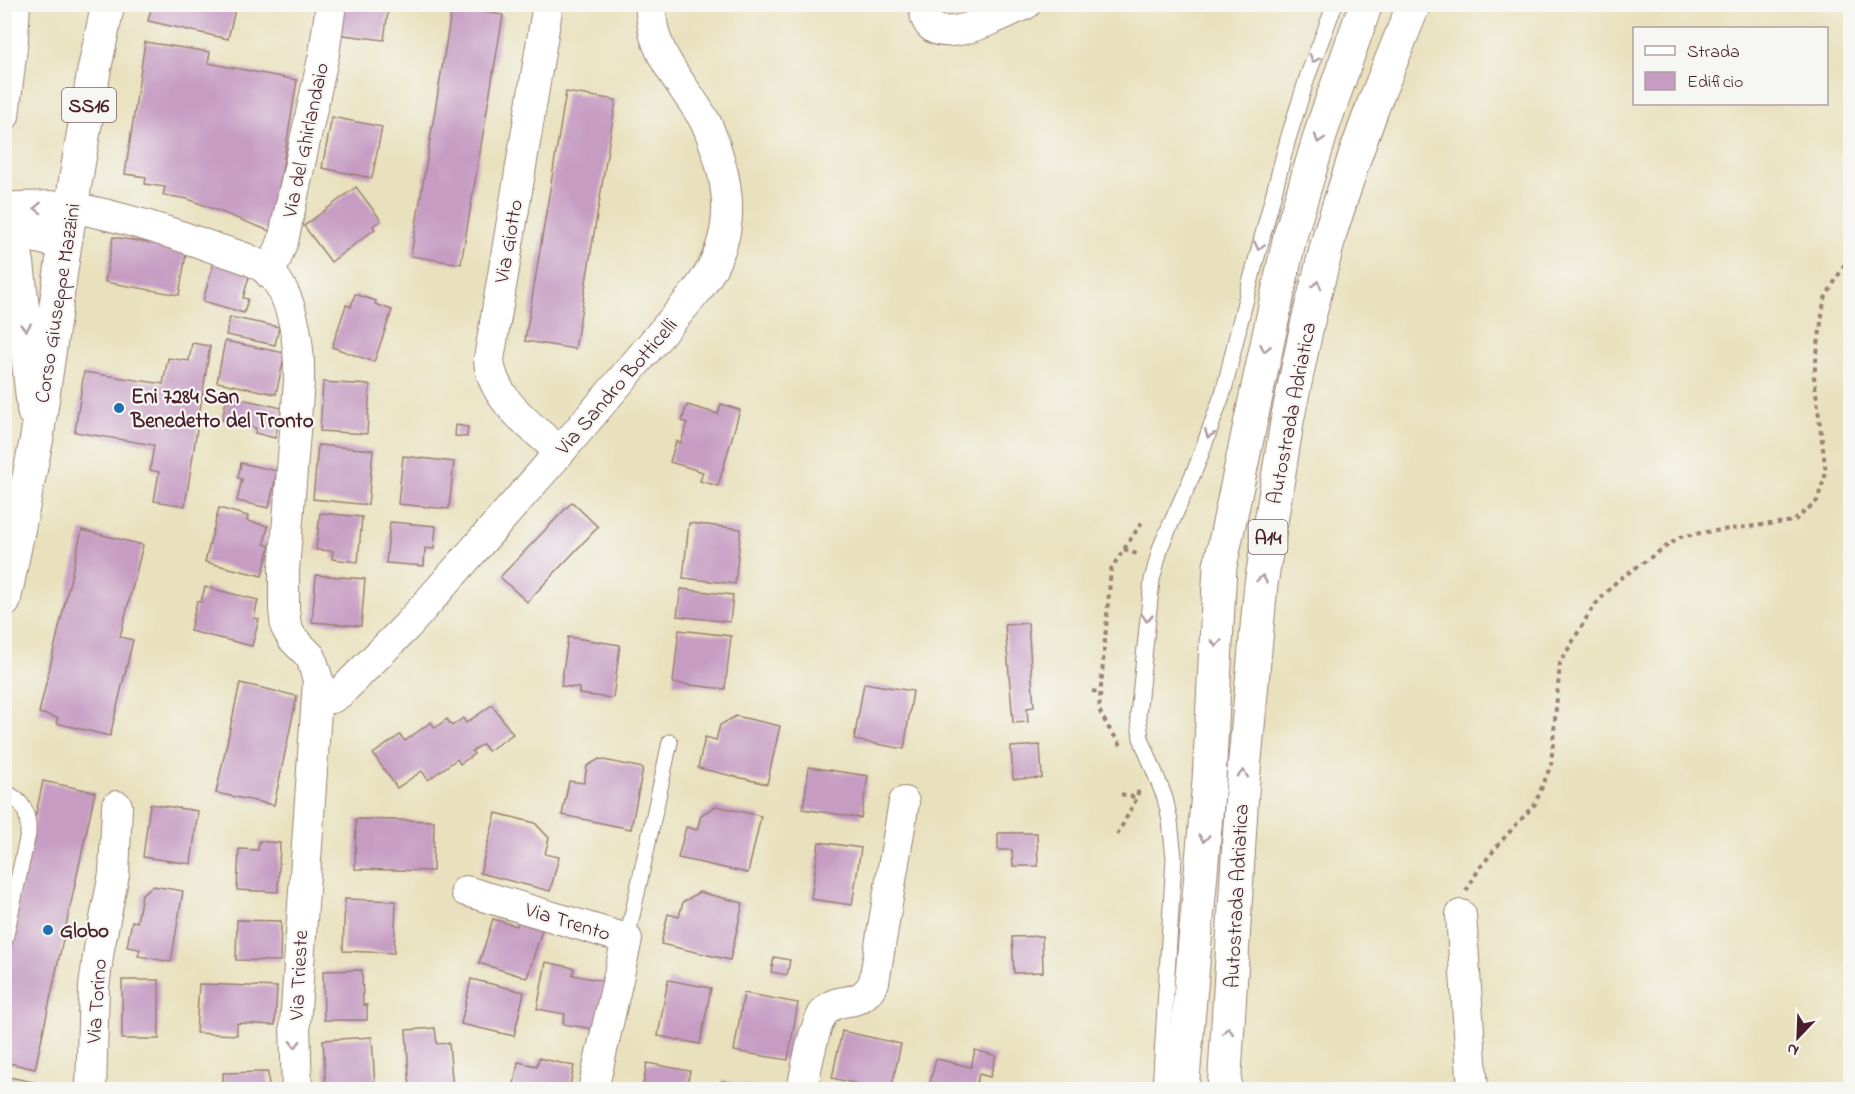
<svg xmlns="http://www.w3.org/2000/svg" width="1855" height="1094" viewBox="0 0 1855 1094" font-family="'Indie Flower',sans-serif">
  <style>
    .building { fill: #c69cc3 }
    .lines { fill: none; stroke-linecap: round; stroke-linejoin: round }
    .lane-casing { stroke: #9a8074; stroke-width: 17 }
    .street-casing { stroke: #9a8074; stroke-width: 32 }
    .secondary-casing { stroke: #9a8074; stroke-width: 35 }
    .primary-casing { stroke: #9a8074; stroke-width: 35 }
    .highway-casing { stroke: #9a8074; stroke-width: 35 }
    .path { stroke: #9a8074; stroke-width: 4; stroke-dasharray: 4.5 4.5; stroke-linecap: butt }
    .lane { stroke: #fff; stroke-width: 15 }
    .street { stroke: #fff; stroke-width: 30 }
    .secondary { stroke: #fff; stroke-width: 33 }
    .primary { stroke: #fff; stroke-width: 33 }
    .highway { stroke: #fff; stroke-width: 33 }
    .oneway { stroke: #ae9aa0 }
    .poi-dot { fill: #1f6fb2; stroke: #f6f6f2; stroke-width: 2 }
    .labels { text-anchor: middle; stroke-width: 4.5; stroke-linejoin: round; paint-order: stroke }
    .shield { fill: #f6f6f2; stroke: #7e6067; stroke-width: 1.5 }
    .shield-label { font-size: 20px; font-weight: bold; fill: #4a1f2b }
    .street-label { font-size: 21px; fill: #4a1f2b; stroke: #f6f6f2 }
    .poi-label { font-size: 21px; font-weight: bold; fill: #4a1f2b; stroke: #f6f6f2; text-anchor: start }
  </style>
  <rect width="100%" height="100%" fill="#f6f6f2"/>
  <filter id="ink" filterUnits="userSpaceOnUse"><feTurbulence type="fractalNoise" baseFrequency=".0167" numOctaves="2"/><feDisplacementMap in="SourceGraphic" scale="12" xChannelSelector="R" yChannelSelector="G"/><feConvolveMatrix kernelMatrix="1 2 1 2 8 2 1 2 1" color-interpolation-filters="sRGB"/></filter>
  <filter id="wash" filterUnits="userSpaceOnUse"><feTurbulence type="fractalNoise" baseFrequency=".008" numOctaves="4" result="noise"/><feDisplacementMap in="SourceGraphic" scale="24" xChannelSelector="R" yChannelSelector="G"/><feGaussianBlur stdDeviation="1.35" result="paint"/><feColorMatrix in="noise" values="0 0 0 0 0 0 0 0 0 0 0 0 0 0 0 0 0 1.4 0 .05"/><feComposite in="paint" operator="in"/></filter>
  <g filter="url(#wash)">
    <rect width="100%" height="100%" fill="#e9e1bd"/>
    <g id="blocks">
      <!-- building -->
      <g class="building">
        <polygon points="341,4 389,4 384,40 336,34"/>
        <polygon points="152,5 236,5 228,39 148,21"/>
        <polygon points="452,7 503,15 461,264 411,256"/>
        <polygon points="145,42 210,52 208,63 297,80 272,232 188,199 163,195 165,187 145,184 146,177 125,174"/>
        <polygon points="566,92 616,100 575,349 525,341"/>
        <polygon points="332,117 382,127 372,178 322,168"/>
        <polygon points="356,187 381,220 373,226 375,229 331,262 304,226"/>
        <polygon points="113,237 187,249 179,295 105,282"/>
        <polygon points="215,258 251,269 243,298 248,299 244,313 203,301"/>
        <polygon points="355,294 376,301 375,304 392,310 374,362 332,347 346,305 351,307"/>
        <polygon points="230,317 279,327 275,345 226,335"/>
        <polygon points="225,341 285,353 276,394 217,382"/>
        <polygon points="192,343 210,346 185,506 154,501 159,472 150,470 154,445 75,432 84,372 163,384 168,358 189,361"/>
        <polygon points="323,382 370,385 367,434 320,431"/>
        <polygon points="227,396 282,408 275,438 255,433 256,428 222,420"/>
        <polygon points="721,404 740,410 718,486 700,481 703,472 670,462 676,441 681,443 687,423 682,421 687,405 718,414"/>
        <polygon points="456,425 468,427 467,437 455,436"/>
        <polygon points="318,445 373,450 368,505 313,499"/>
        <polygon points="403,456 454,462 449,509 398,504"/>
        <polygon points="241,463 277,471 269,508 237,501 242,479 238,478"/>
        <polygon points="572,502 598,527 527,602 500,577"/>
        <polygon points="219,508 248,516 247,521 268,526 264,544 270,546 262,576 205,562"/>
        <polygon points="320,513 362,517 358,562 332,559 333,551 316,550"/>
        <polygon points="390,522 436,526 434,549 425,548 424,566 386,563"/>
        <polygon points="689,523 741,529 735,584 683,578"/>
        <polygon points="82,530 143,545 120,637 133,640 110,736 56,723 58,718 39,713"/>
        <polygon points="316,575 365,579 361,626 312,622"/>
        <polygon points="205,587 258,600 254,618 259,619 252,646 190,631 197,601 201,602"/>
        <polygon points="681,589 733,595 730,622 677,616"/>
        <polygon points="1028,623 1034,707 1027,708 1028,722 1013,723 1005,625"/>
        <polygon points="679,630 731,636 725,689 673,683"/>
        <polygon points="568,637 620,645 613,698 579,694 579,688 561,686"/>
        <polygon points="240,683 297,696 274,805 216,793"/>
        <polygon points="864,683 913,691 904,749 854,740"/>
        <polygon points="492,705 513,734 488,751 483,744 472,751 474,754 460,764 457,759 428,780 422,771 397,788 373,754 400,735 405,741 431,722 435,728 447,719 452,726 463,718 466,723"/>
        <polygon points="736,716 780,726 767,784 698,768 705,737 716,740 720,725"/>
        <polygon points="1040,745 1042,778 1013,779 1011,747"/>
        <polygon points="599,759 643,768 631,829 562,815 569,781 584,783 587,766"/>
        <polygon points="809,767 868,776 861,818 803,809"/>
        <polygon points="43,781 95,792 35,1069 4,1062 4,961"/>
        <polygon points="150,804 198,811 191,864 143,857"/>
        <polygon points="716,806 761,816 748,873 678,858 686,827 697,830 701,815"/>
        <polygon points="496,813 535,823 549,838 545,854 559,857 550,891 480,873"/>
        <polygon points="356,819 434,821 433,871 355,869"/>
        <polygon points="998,833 1037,833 1038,866 1013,866 1012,850 998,850"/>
        <polygon points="259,841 280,843 278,892 237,890 239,849 258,850"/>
        <polygon points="819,842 861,848 852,905 811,899"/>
        <polygon points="153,886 183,891 171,962 138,956 140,949 127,947 132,921 137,922 142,894"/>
        <polygon points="699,892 743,903 730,960 661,944 668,914 679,917 683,902"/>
        <polygon points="345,899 396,901 394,953 343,951"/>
        <polygon points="493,919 517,926 519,919 543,927 527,978 479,963"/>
        <polygon points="237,920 281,921 280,961 236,960"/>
        <polygon points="1042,936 1043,972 1014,973 1012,937"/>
        <polygon points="774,957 790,960 787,975 771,972"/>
        <polygon points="546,962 574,968 573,975 608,982 599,1030 563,1024 565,1014 537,1009"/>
        <polygon points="362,970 363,1005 367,1005 367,1020 324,1020 323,971"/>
        <polygon points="471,979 524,992 514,1036 461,1024"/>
        <rect x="122" y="980" width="37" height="59"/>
        <polygon points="668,980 711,988 700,1044 658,1036"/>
        <polygon points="199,984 277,987 275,1025 237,1023 237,1035 196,1033"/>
        <polygon points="744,993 798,1003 788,1060 734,1051"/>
        <polygon points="435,1028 437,1044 449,1043 453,1090 410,1090 406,1030"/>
        <polygon points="842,1031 901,1044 891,1090 882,1090 832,1078"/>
        <polygon points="372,1037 375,1088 326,1090 323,1040"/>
        <polygon points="975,1050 996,1056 990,1077 979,1074 975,1090 928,1090 936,1059 971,1067"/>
        <polygon points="539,1058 574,1066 569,1090 513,1090 518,1062 537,1066"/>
        <polygon points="647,1063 690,1071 686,1090 642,1090"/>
        <polygon points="268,1072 269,1090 223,1090 223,1073"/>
        <polygon points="4,1076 58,1087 57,1090 4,1090"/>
        <polygon points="722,1081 764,1088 764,1090 720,1090"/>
      </g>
    </g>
  </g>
  <g filter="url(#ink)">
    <use href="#blocks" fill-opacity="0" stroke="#9a8074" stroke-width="1.5"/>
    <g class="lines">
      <defs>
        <g id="lane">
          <path d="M4 792C24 800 29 814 28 834L4 944"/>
          <polyline points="627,939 670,742"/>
          <polyline points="1160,1090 1174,858 1170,821 1165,798 1141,738 1138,715 1152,580 1161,546 1197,465 1224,390 1243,310 1288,139 1308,75 1335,4"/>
        </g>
        <g id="street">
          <path d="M548 4 489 359C491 399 533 427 560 452"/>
          <path d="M925 4C921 60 1002 14 1026 4"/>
          <polyline points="4,116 13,39 15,4"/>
          <path d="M72 207C122 217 169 231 217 249 236 255 261 261 274 277 295 303 300 350 299 382L284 570V609L286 627 292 638 311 657 318 680 295 1025 297 1090"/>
          <polyline points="270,274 283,241 324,54 331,4"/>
          <path d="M317 698H332L340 693 407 626 560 452 697 291C728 250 734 211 720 162 716 149 712 135 706 123 690 94 665 68 655 36 652 26 651 15 650 4"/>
          <polyline points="466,891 627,939 593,1090"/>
          <polyline points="1461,915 1473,1090"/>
          <polyline points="91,1090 94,987 99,949 114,874 117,806"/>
          <path d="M802 1090C806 1071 814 1020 827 1009 843 995 859 1010 874 982L904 802"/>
        </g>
        <g id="secondary">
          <polyline points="4,209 72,207"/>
          <polyline points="4,229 16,254 18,267 34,412"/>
          <polyline points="5,229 65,243"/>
        </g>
        <polyline id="primary" points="4,601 37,437 65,243 94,71 108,4"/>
        <g id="highway">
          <polyline points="1182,1090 1209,781 1220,566 1290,236 1324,123 1366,4"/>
          <polyline points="1224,1090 1242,792 1261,584 1288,416 1308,321 1331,230 1355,156 1373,106 1414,4"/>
        </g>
      </defs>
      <!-- lane casing -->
      <use href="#lane" class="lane-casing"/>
      <!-- street casing -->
      <use href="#street" class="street-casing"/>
      <!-- secondary casing -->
      <use href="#secondary" class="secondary-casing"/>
      <!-- primary casing -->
      <use href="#primary" class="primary-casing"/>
      <!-- highway casing -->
      <use href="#highway" class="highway-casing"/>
      <!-- path -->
      <g class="path">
        <polyline points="1124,549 1139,555"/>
        <polyline points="1092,691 1099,692"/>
        <polyline points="1121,745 1108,727 1099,710 1111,569 1144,519"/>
        <polyline points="1121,794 1137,798"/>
        <polyline points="1117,835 1137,798 1139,787"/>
        <polyline points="1466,891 1479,869 1504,838 1535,804 1551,765 1560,663 1593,607 1618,580 1680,537 1706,532 1794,521 1817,501 1826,473 1814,376 1824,300 1850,255"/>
      </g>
      <!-- lane -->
      <use href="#lane" class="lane"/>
      <!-- street -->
      <use href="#street" class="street"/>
      <!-- secondary -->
      <use href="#secondary" class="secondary"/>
      <!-- primary -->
      <use href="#primary" class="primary"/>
      <!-- highway -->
      <use href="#highway" class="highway"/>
    </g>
    <!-- one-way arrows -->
    <defs><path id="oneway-chevron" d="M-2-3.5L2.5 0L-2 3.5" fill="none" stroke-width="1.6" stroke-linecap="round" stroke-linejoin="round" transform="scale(1.5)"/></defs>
    <g class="oneway">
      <use href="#oneway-chevron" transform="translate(1314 59) rotate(110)"/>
      <use href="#oneway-chevron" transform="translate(1319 139) rotate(108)"/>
      <use href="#oneway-chevron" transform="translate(38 208) rotate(178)"/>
      <use href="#oneway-chevron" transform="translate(1259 246) rotate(104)"/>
      <use href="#oneway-chevron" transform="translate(1317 285) rotate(-76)"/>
      <use href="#oneway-chevron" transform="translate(26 327) rotate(84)"/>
      <use href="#oneway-chevron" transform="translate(1265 348) rotate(102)"/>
      <use href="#oneway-chevron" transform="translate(1209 434) rotate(110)"/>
      <use href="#oneway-chevron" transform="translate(1262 579) rotate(-82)"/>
      <use href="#oneway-chevron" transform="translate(1147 618) rotate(96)"/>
      <use href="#oneway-chevron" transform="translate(1216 643) rotate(93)"/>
      <use href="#oneway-chevron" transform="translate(1243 774) rotate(-85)"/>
      <use href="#oneway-chevron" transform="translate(1204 838) rotate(95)"/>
      <use href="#oneway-chevron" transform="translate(1228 1031) rotate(-87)"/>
      <use href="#oneway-chevron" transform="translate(295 1044) rotate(90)"/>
    </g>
  </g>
  <!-- markers -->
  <g class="poi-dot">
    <circle cx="119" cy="408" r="6"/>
    <circle cx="48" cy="930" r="6"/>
  </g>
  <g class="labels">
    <!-- shield labels -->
    <g class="shield">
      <rect x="62" y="88" width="54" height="34" rx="4.5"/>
      <rect x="1248.5" y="520" width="39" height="34" rx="4.5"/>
    </g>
    <g class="shield-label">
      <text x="89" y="112">SS16</text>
      <text x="1268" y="544">A14</text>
    </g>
    <!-- street labels -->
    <g class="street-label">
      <text transform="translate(305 140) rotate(-78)" y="7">Via del Ghirlandaio</text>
      <text transform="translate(508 241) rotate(-80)" y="7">Via Giotto</text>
      <text transform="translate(57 303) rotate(-81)" y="7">Corso Giuseppe Mazzini</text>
      <text transform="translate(616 386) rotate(-49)" y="7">Via Sandro Botticelli</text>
      <text transform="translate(1291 413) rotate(-79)" y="7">Autostrada Adriatica</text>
      <text transform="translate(1236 896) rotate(-87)" y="7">Autostrada Adriatica</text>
      <text transform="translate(568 921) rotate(17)" y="7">Via Trento</text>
      <text transform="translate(298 975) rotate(-87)" y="7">Via Trieste</text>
      <text transform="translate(96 1001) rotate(-86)" y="7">Via Torino</text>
    </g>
    <!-- poi labels -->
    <g class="poi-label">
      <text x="131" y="403">Eni 7284 San<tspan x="131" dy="24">Benedetto del Tronto</tspan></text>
      <text x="60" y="937">Globo</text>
    </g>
  </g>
  <!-- margin -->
  <rect width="1855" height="1094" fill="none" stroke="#f6f6f2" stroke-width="24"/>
  <!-- legend -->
  <rect x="1633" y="27" width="195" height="78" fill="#f6f6f2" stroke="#b1a0a2" stroke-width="1.5"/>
  <rect x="1645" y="46" width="30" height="9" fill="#ffffff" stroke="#b1a0a2" stroke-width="1.5"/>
  <text x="1687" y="57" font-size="18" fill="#4a1f2b">Strada</text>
  <rect x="1645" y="72" width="30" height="18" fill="#c69cc3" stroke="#b1a0a2" stroke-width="1.5"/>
  <text x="1687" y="87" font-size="18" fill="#4a1f2b">Edificio</text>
  <!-- north arrow -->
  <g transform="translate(1798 1037) rotate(203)" stroke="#f6f6f2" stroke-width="4.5" paint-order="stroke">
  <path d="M0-4.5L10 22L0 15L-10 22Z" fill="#4a1f2b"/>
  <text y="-9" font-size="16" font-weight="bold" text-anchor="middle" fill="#4a1f2b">N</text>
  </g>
</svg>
